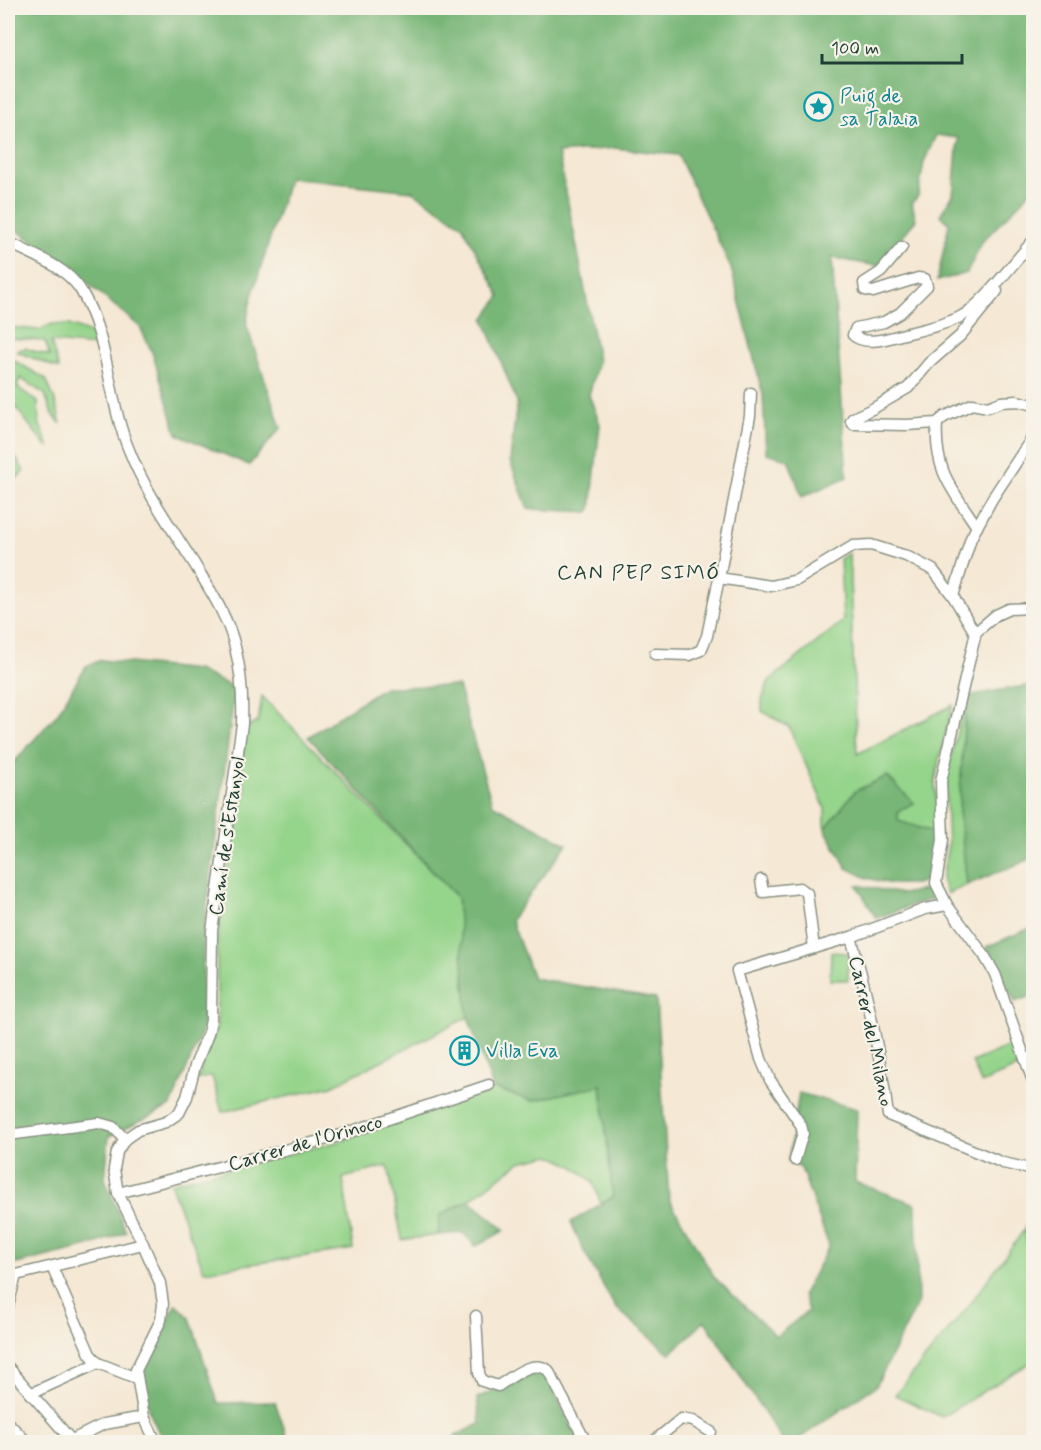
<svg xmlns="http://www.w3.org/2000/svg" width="1041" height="1450" viewBox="0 0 1041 1450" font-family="Mynerve,sans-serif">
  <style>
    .green { fill: #95d48b; stroke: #5a8860; stroke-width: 1.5 }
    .forest { fill: #78b677; stroke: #4c7a56; stroke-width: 1.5 }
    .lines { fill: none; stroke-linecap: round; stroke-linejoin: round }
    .minor-casing { stroke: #8a9284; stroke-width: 13 }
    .minor { stroke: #fff; stroke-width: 10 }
    .labels { text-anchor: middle; stroke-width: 4.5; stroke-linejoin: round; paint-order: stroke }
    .culture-label { font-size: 20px; fill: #0d838f; stroke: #f7f3e8; text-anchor: start }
    .street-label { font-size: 20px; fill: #1f3d34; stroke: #f7f3e8 }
    .neighbourhood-label { font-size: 21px; letter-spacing: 1.5px; fill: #1f3d34; stroke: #f7f3e8 }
  </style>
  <rect width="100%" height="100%" fill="#f7f3e8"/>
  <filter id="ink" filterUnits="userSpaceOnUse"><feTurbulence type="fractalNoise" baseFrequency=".0167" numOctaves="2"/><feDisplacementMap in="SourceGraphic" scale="12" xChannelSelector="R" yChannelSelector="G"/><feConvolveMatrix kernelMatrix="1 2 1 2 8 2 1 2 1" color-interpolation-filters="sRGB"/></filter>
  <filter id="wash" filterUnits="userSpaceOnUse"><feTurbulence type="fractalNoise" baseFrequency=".008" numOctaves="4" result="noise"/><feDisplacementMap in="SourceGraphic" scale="24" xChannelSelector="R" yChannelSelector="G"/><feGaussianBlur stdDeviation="1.35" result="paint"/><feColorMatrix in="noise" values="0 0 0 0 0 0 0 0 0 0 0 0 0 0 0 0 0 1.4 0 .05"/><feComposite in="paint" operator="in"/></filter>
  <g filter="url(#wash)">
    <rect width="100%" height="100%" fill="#f5e8d4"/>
    <!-- green -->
    <g class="green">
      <polygon points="52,324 69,325 91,333 96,346 51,342 59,369 16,351 25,348 50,356 45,341 8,338 8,327 39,330"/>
      <polygon points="8,357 46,379 55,401 61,424 52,414 45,394 20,378 17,387 38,402 39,423 49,447 45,445 13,404 8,408"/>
      <polygon points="8,445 24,471 8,486"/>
      <polygon points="849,553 857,754 953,705 939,760 935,784 939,834 898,821 898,811 913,803 855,791 825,829 825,808 789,727 762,711 762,700 769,681 843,621 840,559"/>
      <polygon points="262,696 457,897 468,1017 332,1086 222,1112 212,1076 197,1080 217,1025 217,939 235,818 247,790 240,776 247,727 258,722"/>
      <polygon points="966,696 959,810 967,885 947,894 942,879 948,845 946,798 948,768"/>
      <polygon points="831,952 848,953 848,980 830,980"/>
      <polygon points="1014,1044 1023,1065 981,1083 972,1062"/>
      <polygon points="601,1085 613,1197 601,1204 593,1182 573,1166 550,1155 520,1162 469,1200 440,1215 438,1235 402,1240 388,1166 343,1178 353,1249 204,1271 170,1183 341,1141 493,1088 532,1101"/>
      <polygon points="1024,1230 1033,1266 1033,1361 942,1417 895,1395 967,1308"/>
    </g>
    <!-- forest -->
    <g class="forest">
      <polygon points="8,8 1033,8 1034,104 1032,108 1034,109 1033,189 982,242 967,273 937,281 949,224 940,215 953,195 958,138 936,135 924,162 918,196 912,203 916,220 877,266 832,258 847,477 802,497 788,459 766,453 763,395 731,268 678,155 615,148 558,153 578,253 598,361 589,395 600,424 591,509 588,512 528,509 510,461 517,402 484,319 500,296 462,225 412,191 289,178 251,299 246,324 281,428 249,465 177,434 152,352 140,327 64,263 8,224"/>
      <polygon points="101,660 197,670 235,688 203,936 203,1029 171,1106 109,1136 105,1179 126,1232 89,1246 8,1266 8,769 57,714 86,666"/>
      <polygon points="1032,685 1033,858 967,885 959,810 966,696"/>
      <polygon points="458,686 492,804 567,844 511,920 533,978 656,999 669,1199 714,1277 776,1336 808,1311 803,1294 829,1246 801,1168 788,1161 799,1093 857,1109 855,1182 916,1204 918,1303 876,1386 794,1442 783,1442 705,1321 670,1354 615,1307 581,1246 571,1222 613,1197 601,1085 532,1101 493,1088 468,1017 457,897 308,737 384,687"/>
      <polygon points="887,776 914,803 898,811 898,821 939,834 931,879 916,884 892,884 867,878 847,868 825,829 855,791"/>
      <polygon points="857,885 902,894 932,888 937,897 876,918"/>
      <polygon points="1033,927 1033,995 1015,1002 986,947"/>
      <polygon points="469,1200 505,1230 476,1246 463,1233 438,1235 440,1215"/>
      <polygon points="1033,1207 1034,1207 1033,1266 1024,1230"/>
      <polygon points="176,1304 190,1318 218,1403 275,1402 289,1442 163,1442 148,1408 143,1372"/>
      <polygon points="540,1370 545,1374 577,1437 571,1442 456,1442 455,1436 480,1424 477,1398"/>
    </g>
  </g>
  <g filter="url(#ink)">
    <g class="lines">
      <defs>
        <g id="minor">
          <path d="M8 242C32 255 64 265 80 289 110 338 107 398 129 450 145 491 171 527 195 565 210 590 228 617 235 647 241 671 243 699 242 724L212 931 211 1020 208 1034 195 1066 187 1097 179 1113 166 1122 138 1130 125 1139 117 1152 114 1169 118 1193 143 1244 160 1283 163 1304 161 1320 136 1370 144 1417 156 1442"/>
          <path d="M902 247 881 272 864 283 865 290 873 292 918 278 925 279 927 286 900 313 884 322 856 328 853 335C864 345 883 340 897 336 918 330 940 327 960 317 981 307 1016 259 1034 240"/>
          <polyline points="997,291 960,336 929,363 908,388 874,408 853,418 851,421 853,424 907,425 937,423 944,417 972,404 988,407 1001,402 1017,401 1034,405"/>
          <polyline points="751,393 750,416 719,578 771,586 797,580 853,546 871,545 906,556 933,570 953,596 975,633"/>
          <path d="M937 423C934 471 952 489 977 527"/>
          <polyline points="953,596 971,538 992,499 1034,435"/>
          <polyline points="1034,608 1009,609 996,615 976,632 941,781 943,840 936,883 947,905 984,955 995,974 1034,1084"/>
          <polyline points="655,654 690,655 701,650 707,636 719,578"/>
          <polyline points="761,880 763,892 800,888 807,893 814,948"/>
          <path d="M851 937C868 996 880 1054 888 1115L1003 1163 1034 1170"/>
          <polyline points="8,1135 99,1123 113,1127 125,1139"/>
          <polyline points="795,1160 803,1133 801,1125 770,1080 761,1059 737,971 851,937 925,909 947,905"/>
          <polyline points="118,1193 335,1137 489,1085"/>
          <polyline points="52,1267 90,1354 98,1363 136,1378"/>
          <polyline points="8,1277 143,1244"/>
          <polyline points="8,1306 16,1275"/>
          <path d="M476 1316 479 1373 482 1381 498 1386C513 1377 531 1359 548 1370L586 1442"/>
          <polyline points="8,1367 72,1441"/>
          <polyline points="30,1394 98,1363"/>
          <polyline points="8,1423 27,1442"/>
          <polyline points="68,1442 104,1424 144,1417"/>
          <polyline points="653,1442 681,1419 693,1421 711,1432"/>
        </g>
      </defs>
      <!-- minor casing -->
      <use href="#minor" class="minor-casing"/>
      <!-- minor -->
      <use href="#minor" class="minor"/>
    </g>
  </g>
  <!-- icons -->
  <defs>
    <symbol id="sight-ring" viewBox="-11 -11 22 22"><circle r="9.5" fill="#f7f3e8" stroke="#0f9aa8" stroke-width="1.5"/><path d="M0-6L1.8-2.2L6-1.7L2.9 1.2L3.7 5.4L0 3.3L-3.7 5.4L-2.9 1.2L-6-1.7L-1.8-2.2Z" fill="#0f9aa8"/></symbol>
    <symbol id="building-ring" viewBox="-11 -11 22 22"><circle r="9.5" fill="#f7f3e8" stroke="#0f9aa8" stroke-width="1.5"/><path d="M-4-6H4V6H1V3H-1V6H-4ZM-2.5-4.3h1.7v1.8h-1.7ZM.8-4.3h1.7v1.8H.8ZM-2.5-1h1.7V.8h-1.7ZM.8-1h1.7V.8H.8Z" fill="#0f9aa8"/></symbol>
  </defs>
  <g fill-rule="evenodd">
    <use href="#sight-ring" x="802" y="90" width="33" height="33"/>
    <use href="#building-ring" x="448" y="1034" width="33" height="33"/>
  </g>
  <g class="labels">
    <!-- culture labels -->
    <g class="culture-label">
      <text x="840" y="102">Puig de<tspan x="840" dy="23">sa Talaia</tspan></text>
      <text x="486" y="1057">Villa Eva</text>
    </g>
    <!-- street labels -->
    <g class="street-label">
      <text transform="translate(226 836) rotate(-82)" y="7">Camí de s'Estanyol</text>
      <text transform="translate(872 1031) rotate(78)" y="7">Carrer del Milano</text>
      <text transform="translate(305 1142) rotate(-16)" y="7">Carrer de l'Orinoco</text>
    </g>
    <!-- neighbourhood labels -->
    <g class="neighbourhood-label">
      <text x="639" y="579">CAN PEP SIMÓ</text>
    </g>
  </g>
  <!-- margin -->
  <rect width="1041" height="1450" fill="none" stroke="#f7f3e8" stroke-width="30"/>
  <!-- scale -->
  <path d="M822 54v9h140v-9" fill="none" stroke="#1f3d34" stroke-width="3"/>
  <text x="831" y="54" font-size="18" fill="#1f3d34" stroke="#f7f3e8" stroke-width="4.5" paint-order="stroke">100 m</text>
</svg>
